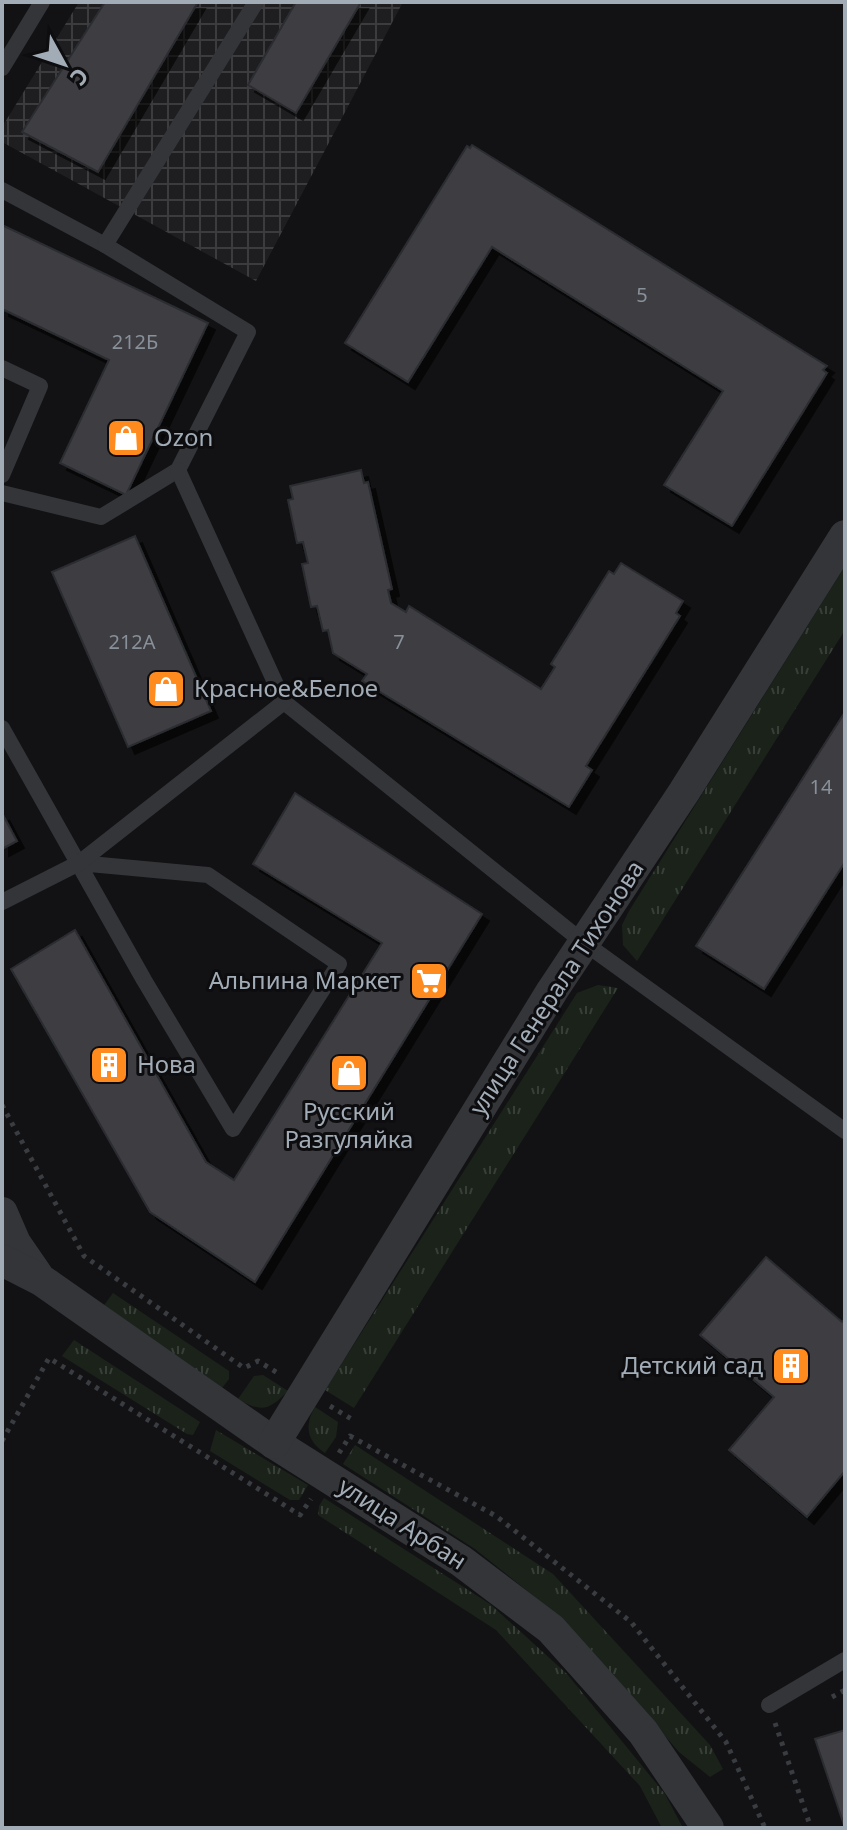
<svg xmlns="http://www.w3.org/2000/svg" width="847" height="1830" viewBox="0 0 847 1830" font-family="'Noto Sans',sans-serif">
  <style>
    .industrial { fill: url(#industrial-grid) }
    .grass { fill: url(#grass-tufts) }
    .building { fill: #3c3d42; stroke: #2c2d30; stroke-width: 2; filter: url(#shadow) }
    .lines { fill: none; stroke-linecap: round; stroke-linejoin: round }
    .path { stroke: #393c40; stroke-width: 5; stroke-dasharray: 4 6; stroke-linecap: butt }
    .lane { stroke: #333539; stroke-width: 16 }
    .street { stroke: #333539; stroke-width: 32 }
    .labels { text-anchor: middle; stroke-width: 6; stroke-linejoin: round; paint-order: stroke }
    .number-label { font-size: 20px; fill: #889099 }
    .poi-label { font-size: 24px; fill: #a2acb6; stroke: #0d0d0f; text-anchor: start }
    .street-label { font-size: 24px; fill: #a2acb6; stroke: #0d0d0f }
  </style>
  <defs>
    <pattern id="industrial-grid" width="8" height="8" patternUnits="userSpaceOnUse" patternTransform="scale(2)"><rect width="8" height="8" fill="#1e1e21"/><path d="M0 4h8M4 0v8" fill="none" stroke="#3c3c3f"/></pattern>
    <pattern id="grass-tufts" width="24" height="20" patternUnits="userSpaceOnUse" patternTransform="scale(2)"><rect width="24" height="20" fill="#1a221a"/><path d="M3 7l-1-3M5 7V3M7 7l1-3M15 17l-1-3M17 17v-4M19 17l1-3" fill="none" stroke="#383f39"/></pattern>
    <filter id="shadow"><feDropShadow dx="7" dy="7" stdDeviation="0" flood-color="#0009"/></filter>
  </defs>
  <rect width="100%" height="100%" fill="#121214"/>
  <!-- industrial -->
  <polygon class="industrial" points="79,2 403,2 256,281 2,142 2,127"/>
  <!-- grass -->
  <g class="grass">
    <polygon points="845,566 845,630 637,961 623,945 622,925 629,911"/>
    <polygon points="598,985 618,988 354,1408 325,1390 577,993"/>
    <polygon points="113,1293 229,1371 229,1379 222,1388 102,1308"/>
    <polygon points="74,1340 200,1422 193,1435 187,1434 62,1356"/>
    <path d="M263 1375 288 1391C269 1410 262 1413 238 1399L254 1376Z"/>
    <path d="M315 1407 338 1422 336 1437 325 1453C307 1441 304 1426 315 1407Z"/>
    <polygon points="216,1430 308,1485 299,1500 290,1500 210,1451"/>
    <polygon points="355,1445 553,1574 710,1745 723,1769 710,1777 679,1752 565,1621 475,1549 343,1464"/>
    <polygon points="324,1498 490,1604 567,1674 665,1794 683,1828 662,1828 640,1786 496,1630 318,1515 319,1506"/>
  </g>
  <!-- building -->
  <g class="building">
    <polygon points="105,2 198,2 98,172 22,132"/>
    <polygon points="296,2 361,2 296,113 248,85"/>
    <polygon points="472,145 827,366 823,370 827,373 732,526 664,485 723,391 492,247 408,382 345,343 467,146 470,148"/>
    <polygon points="2,225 208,323 126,495 60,463 109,360 2,309"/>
    <polygon points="361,470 364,483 368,482 392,589 388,590 391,603 406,612 409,606 541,689 555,667 551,664 609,571 614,574 621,563 683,601 676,613 680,616 586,766 592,770 569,807 362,681 367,674 333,653 328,630 323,631 317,606 311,607 302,564 308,563 303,542 297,543 288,500 293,499 290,486"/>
    <polygon points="135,536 211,711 128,747 52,572"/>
    <polygon points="845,712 845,862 764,989 696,946"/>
    <polygon points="295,793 482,914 255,1282 150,1212 11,969 75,930 206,1162 234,1180 382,943 253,864"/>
    <polygon points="2,813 17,841 2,849"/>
    <polygon points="766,1257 842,1322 845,1319 845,1471 807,1517 729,1450 774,1397 700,1335"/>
    <polygon points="845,1730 845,1828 815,1739"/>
  </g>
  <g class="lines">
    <!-- path -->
    <g class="path">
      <polyline points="2,1105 84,1256 244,1368 258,1361 281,1375"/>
      <polyline points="330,1406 353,1420"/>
      <polyline points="2,1441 49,1358 300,1515 311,1499"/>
      <polyline points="339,1453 350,1436 496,1516 631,1622 726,1742 765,1828"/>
      <polyline points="832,1697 845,1690"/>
      <polyline points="775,1723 811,1828"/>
    </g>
    <!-- lane -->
    <g class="lane">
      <polyline points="2,68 42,2"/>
      <polyline points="2,190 105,245 248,332 178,470 101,517 2,493"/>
      <polyline points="105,245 256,2"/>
      <polyline points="2,368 40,386 2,475"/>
      <polyline points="178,470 284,702 583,942 845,1131"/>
      <polyline points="2,728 144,980 233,1129 339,964 208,875 79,863"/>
      <polyline points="2,902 79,863 284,702"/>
      <polyline points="769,1705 845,1660"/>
    </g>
    <!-- street -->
    <g class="street">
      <polyline points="2,1213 15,1243 37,1275"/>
      <polyline points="2,1260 41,1280 274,1443 461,1561 551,1629 643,1732 708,1828"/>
      <polyline points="274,1443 552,991 684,792 845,536"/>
    </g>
  </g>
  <!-- icons -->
  <defs>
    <symbol id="shop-square" viewBox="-11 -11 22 22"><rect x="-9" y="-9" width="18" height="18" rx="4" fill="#ff8b1f" stroke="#0d0d0f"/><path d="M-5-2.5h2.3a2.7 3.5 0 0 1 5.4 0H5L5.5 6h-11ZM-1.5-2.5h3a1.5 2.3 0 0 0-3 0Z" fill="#fff"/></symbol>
    <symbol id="supermarket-square" viewBox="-11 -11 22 22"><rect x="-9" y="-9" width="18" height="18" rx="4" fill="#ff8b1f" stroke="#0d0d0f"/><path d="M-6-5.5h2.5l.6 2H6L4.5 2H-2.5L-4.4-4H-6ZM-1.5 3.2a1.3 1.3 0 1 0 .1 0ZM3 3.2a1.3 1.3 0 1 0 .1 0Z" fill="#fff"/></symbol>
    <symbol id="building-square" viewBox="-11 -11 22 22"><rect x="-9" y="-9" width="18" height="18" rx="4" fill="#ff8b1f" stroke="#0d0d0f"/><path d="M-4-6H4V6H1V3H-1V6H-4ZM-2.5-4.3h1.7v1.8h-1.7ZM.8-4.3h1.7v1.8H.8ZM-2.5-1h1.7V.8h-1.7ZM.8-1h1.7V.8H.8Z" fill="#fff"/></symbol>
  </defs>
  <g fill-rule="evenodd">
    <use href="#shop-square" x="104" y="416" width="44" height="44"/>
    <use href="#shop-square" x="144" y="667" width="44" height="44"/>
    <use href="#supermarket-square" x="407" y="959" width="44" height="44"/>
    <use href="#building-square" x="87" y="1043" width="44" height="44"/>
    <use href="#shop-square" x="327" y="1051" width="44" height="44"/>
    <use href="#building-square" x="769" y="1344" width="44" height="44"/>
  </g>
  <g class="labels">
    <!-- number labels -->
    <g class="number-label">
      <text x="642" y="302">5</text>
      <text x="135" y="349">212Б</text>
      <text x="132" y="649">212А</text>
      <text x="399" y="649">7</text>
      <text x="821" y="794">14</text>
    </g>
    <!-- poi labels -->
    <g class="poi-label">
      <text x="154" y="446">Ozon</text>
      <text x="194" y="697">Красное&amp;Белое</text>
      <text x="401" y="989" text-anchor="end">Альпина Маркет</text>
      <text x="137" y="1073">Нова</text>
      <text x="349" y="1120" text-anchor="middle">Русский<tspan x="349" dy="28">Разгуляйка</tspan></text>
      <text x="763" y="1374" text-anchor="end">Детский сад</text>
    </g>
    <!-- street labels -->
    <g class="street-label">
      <text transform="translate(557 988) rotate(-57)" y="8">улица Генерала Тихонова</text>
      <text transform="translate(402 1524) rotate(33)" y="8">улица Арбан</text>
    </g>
  </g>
  <!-- border -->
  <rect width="847" height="1830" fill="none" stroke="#a2acb6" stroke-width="8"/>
  <!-- north arrow -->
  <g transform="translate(64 64) rotate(130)" stroke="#0d0d0f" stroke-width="6" paint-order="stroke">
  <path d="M0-6L14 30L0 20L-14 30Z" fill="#a2acb6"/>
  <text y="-12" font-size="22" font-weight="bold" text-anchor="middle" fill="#a2acb6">С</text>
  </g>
</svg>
